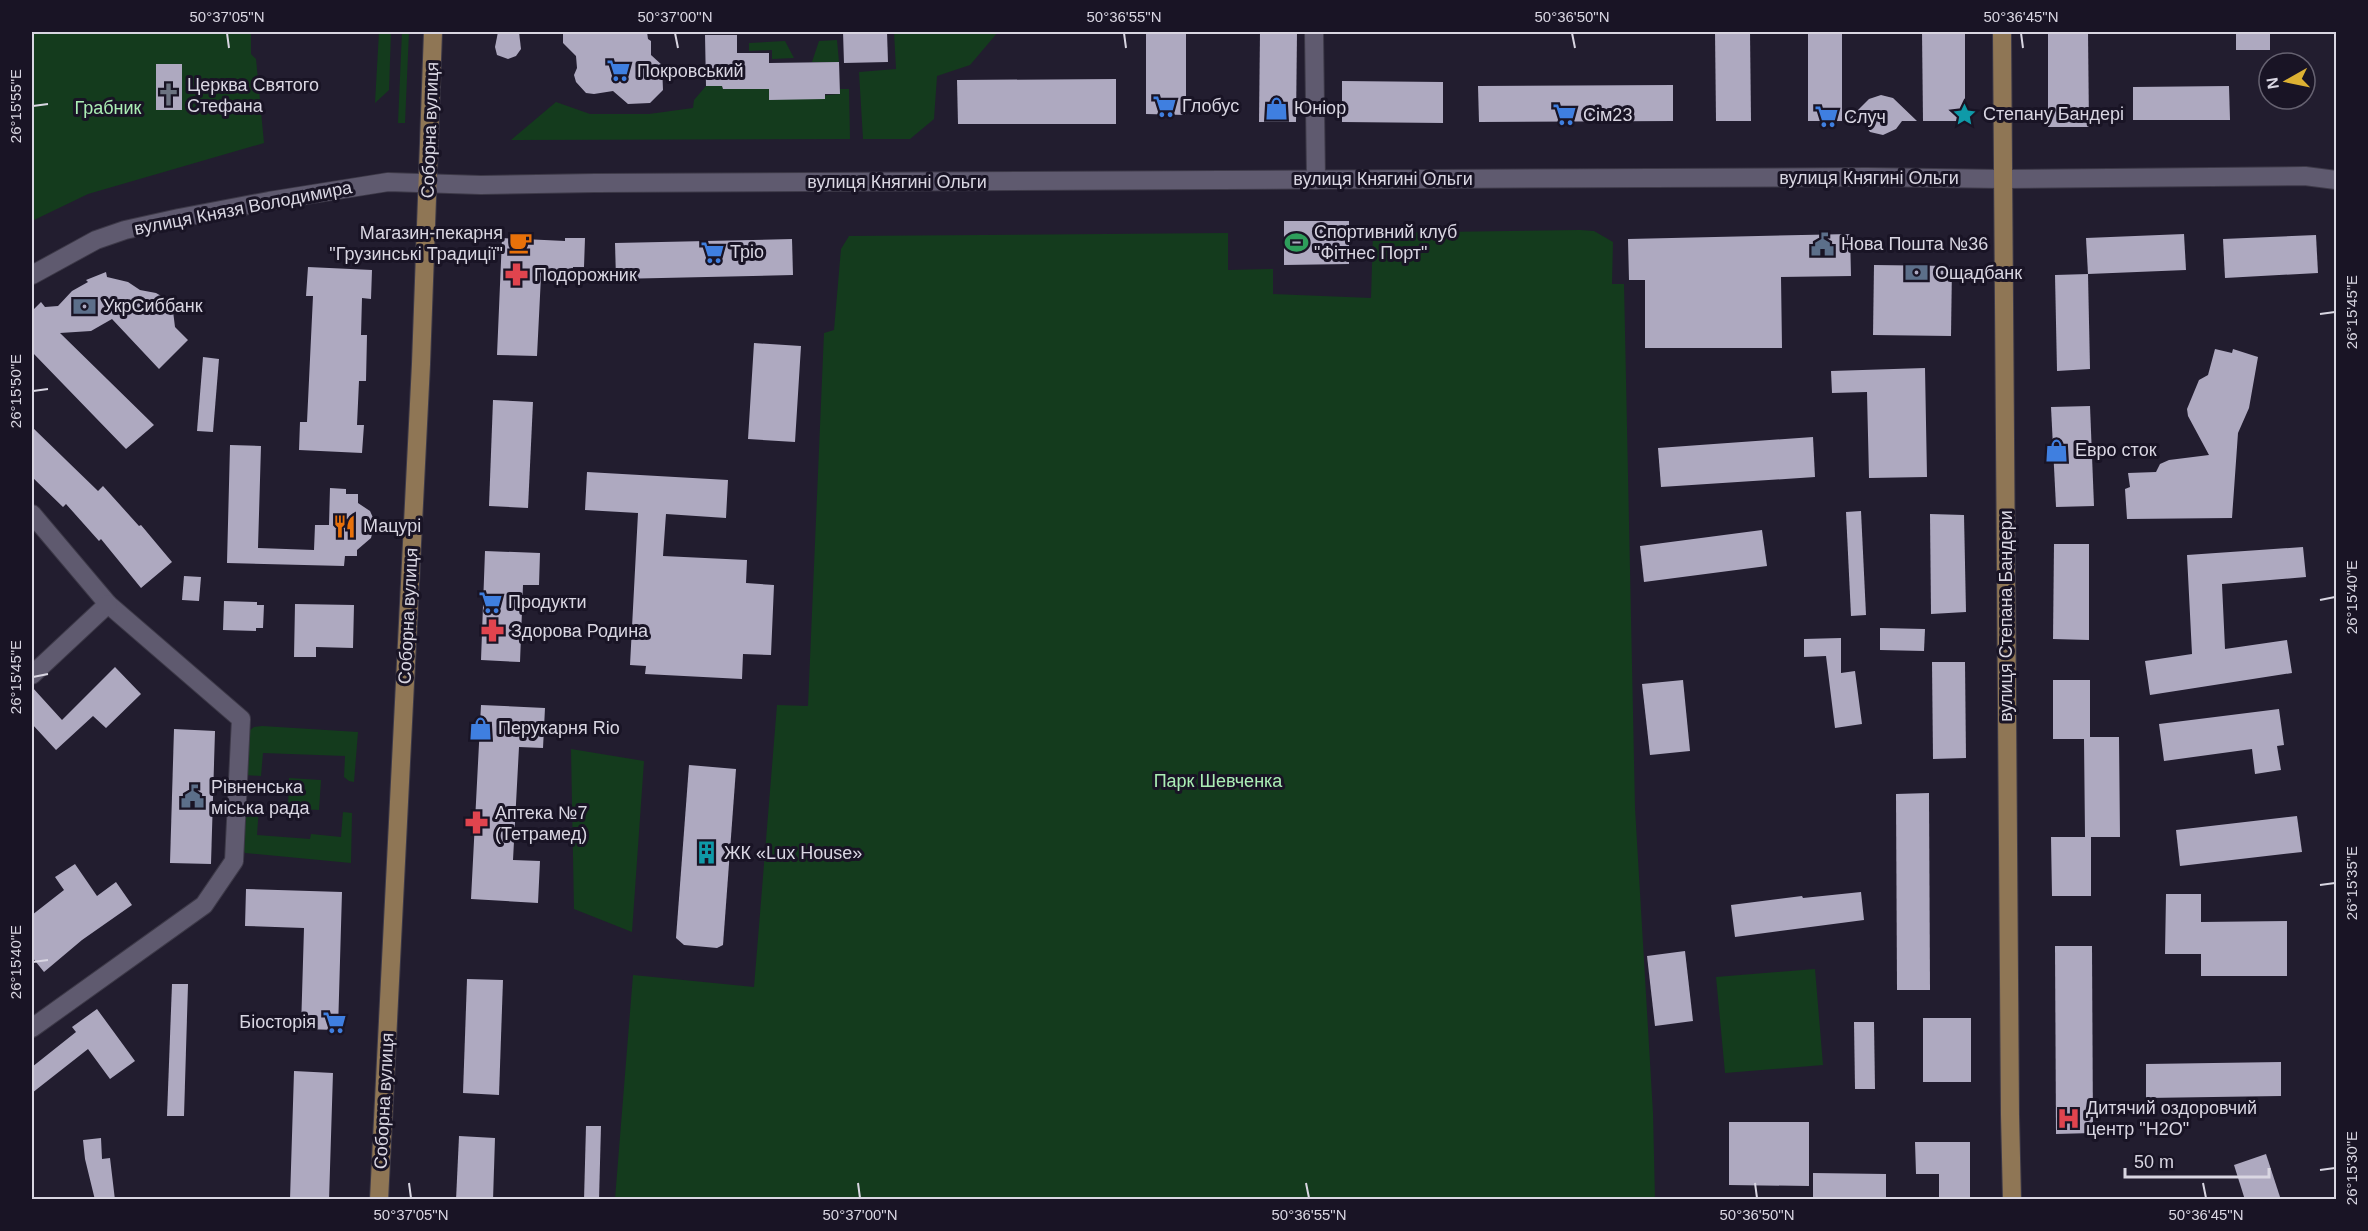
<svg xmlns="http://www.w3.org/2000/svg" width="2368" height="1231" viewBox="0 0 2368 1231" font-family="Helvetica,sans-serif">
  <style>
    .green { fill: #143b1d }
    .building { fill: #aea9c0 }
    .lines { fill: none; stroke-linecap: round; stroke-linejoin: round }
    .minor-casing { stroke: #3d3948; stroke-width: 20 }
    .major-casing { stroke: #3d3948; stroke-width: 20 }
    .minor { stroke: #5f5a6f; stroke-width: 18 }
    .major { stroke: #8f7655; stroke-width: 18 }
    .ticks { fill: none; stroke: #d9d6e2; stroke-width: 2 }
    .labels { text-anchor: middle; stroke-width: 6; stroke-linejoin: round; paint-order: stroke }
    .poi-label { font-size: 18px; fill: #d9d6e2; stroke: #191425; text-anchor: start }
    .park-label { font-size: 18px; fill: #abeeb5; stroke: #191425 }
    .street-label { font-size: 18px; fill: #d9d6e2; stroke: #191425 }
    .neatline { fill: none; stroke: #d9d6e2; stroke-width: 2 }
    .ticks-label { font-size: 15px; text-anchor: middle; fill: #d9d6e2 }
  </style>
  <rect width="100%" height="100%" fill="#221d2f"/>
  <!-- green -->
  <g class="green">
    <polygon points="32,32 251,32 251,54 256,59 264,143 88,194 32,221"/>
    <polygon points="379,32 391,32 389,90 375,103"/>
    <polygon points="402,32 409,32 405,123 398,123"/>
    <polygon points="894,32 998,32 970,65 937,76 934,119 910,139 863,139 859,72 896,69"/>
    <polygon points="837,40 839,62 812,62 819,41"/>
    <polygon points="785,41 794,58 772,59 772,50 749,51 749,43"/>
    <polygon points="706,86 722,86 723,89 769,89 769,100 840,94 840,89 849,89 850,139 511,140 556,102 590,114 649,114 693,108 694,100"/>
    <polygon points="1580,230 1594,231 1613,242 1612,284 1624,284 1635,808 1653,1113 1655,1199 615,1199 633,975 754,987 777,705 808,706 824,333 834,330 841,249 849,236 1228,233 1228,270 1273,269 1273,294 1371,298 1373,233"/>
    <polygon points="262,726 358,732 354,782 349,781 344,777 345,756 263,753 261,776 244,775 249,731 254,727"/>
    <polygon points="571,749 644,761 632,932 574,909"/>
    <polygon points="289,778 321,780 319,810 288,808"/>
    <polygon points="242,805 259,806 257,835 310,839 311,834 341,837 343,812 352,813 351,863 245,853 242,847"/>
    <polygon points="1815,969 1823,1065 1725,1073 1716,977"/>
  </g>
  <!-- building -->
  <g class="building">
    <polygon points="498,32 519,32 521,49 516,56 508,59 497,55 495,47"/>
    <polygon points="563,32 647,32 648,39 651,41 651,55 662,65 663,90 650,103 628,104 613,91 594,94 586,93 576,82 574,75 577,68 576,56 563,43"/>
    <polygon points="843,32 887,32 888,62 844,63"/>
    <polygon points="1146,32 1186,32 1186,115 1146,114"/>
    <polygon points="1260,32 1297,32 1296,122 1259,122"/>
    <polygon points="1715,32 1750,32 1751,121 1716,121"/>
    <rect x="1808" y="32" width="34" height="89"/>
    <polygon points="1922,32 1965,32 1965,121 1923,121"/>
    <polygon points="2048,32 2088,32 2089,127 2048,127"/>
    <rect x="2236" y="32" width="34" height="18"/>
    <polygon points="705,35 737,35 737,53 769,53 769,63 839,62 840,94 825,94 825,99 769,100 769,89 723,89 722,86 706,86"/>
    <rect x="156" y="64" width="26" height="46"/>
    <polygon points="1116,79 1116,124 958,124 957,80"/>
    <polygon points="1342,81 1443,82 1443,123 1342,122"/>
    <polygon points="1673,85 1673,121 1479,122 1478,86"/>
    <polygon points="2229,86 2230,120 2133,120 2133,87"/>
    <polygon points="1881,95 1893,98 1917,121 1902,121 1896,129 1883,135 1870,132 1862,121 1847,121 1869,99"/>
    <polygon points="1284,221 1349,221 1349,264 1284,265"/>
    <polygon points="1850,234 1851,276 1781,277 1782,348 1645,348 1645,280 1629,280 1628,239"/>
    <polygon points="2184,234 2186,270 2088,274 2086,238"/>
    <polygon points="2316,235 2318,273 2225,278 2223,239"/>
    <polygon points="502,238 565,241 565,238 585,238 584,267 573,267 572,277 541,276 537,356 497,355"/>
    <polygon points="792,239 793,275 616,279 615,243"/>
    <polygon points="1874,265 1952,266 1951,336 1873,335"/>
    <polygon points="308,267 372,270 371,299 362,298 361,335 367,335 366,381 359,381 357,425 364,425 362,453 299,450 300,422 307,422 313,296 306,296"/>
    <polygon points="106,272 107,277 128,282 140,290 156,293 163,297 173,311 175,327 188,340 159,369 112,319 91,331 60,333 154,425 126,449 32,352 32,311 41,302 45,307 58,306 72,291 88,282 86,280"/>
    <polygon points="2088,274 2090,369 2057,371 2055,275"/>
    <polygon points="754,343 801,346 795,442 748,439"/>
    <polygon points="2215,349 2232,353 2233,349 2258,357 2249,408 2238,433 2232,518 2127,519 2125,489 2130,487 2128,473 2156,472 2160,464 2169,460 2209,455 2188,416 2187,409 2199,380 2208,375"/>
    <polygon points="203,357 219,359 213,432 197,431"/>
    <polygon points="1925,368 1927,477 1869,478 1867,392 1832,393 1831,371"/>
    <polygon points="493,400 533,402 528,508 489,506"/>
    <polygon points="2090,406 2094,506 2056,507 2051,407"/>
    <polygon points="32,427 98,491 103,486 139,526 141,525 172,562 141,588 101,539 99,541 66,504 63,507 32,477"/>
    <polygon points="1813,437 1815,477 1661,487 1658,448"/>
    <polygon points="230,445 261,446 258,548 314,550 315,525 329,525 330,488 346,489 346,494 358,494 358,503 370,511 375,522 371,538 357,550 357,556 345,556 344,566 227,563"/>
    <polygon points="587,472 728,480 726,518 666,514 663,556 747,560 746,583 774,585 771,655 743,654 742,679 645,674 646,666 630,665 638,513 585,510"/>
    <polygon points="1861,511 1866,615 1851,616 1846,512"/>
    <polygon points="1930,514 1964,515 1966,612 1931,614"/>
    <polygon points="1762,530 1767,566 1644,582 1640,546"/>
    <polygon points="2054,544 2089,544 2089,640 2053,639"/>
    <polygon points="2303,547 2306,577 2222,584 2225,649 2287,640 2292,673 2150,695 2145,661 2192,654 2187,555"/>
    <polygon points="485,551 540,553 539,585 523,585 520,662 481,660"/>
    <polygon points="184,576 201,577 199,601 182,600"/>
    <polygon points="224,601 257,602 257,605 264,605 263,628 256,628 256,631 223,630"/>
    <polygon points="295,604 354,605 353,648 316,647 316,657 294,657"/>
    <polygon points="1880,628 1925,629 1924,651 1880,650"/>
    <polygon points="1841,638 1841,673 1855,671 1862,724 1835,728 1826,656 1804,657 1804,639"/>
    <polygon points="1932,662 1965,662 1966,758 1933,759"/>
    <polygon points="115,667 141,694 106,728 93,716 56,750 32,724 32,687 62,720"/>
    <polygon points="1683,680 1690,751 1650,755 1642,684"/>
    <polygon points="2053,680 2090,680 2090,737 2119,737 2120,837 2091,837 2091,896 2052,896 2051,837 2085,837 2084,739 2053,739"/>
    <polygon points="481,705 545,708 543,748 519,747 513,860 540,861 538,903 471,899"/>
    <polygon points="2279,709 2284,745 2277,746 2281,770 2255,774 2252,749 2164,761 2159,724"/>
    <polygon points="174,729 215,731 211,864 170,863"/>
    <polygon points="689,765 736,769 723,945 717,948 684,945 676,938"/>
    <polygon points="1929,793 1930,990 1897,990 1896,794"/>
    <polygon points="2297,816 2302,852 2180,866 2176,830"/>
    <polygon points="75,864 97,896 116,882 132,905 82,940 44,972 32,957 32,915 64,890 55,877"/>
    <polygon points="246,889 342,892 338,1030 301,1029 304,928 245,926"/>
    <polygon points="1861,892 1864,920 1735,937 1731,905 1802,896 1803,898"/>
    <polygon points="2166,894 2201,894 2201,922 2287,921 2287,976 2201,976 2201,954 2165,954"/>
    <polygon points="2055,946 2092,946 2093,1133 2056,1134"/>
    <polygon points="1685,951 1693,1021 1655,1026 1647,956"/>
    <polygon points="467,979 503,980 499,1095 463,1093"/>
    <polygon points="172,984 188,984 184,1116 167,1116"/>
    <polygon points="97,1009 135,1061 110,1079 88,1049 32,1093 32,1067 76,1032 72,1027"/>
    <rect x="1923" y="1018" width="48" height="64"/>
    <polygon points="1854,1022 1874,1022 1875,1089 1855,1089"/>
    <polygon points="2281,1062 2281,1096 2146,1098 2146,1064"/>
    <polygon points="294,1071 333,1073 329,1200 290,1200"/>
    <polygon points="1729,1122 1809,1122 1809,1186 1729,1185"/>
    <polygon points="586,1126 601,1126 599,1200 584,1200"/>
    <polygon points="459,1136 495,1138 493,1200 456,1200"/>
    <polygon points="101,1138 102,1159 110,1158 115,1200 95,1200 85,1159 83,1140"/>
    <polygon points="1915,1142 1970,1142 1970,1200 1939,1200 1939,1174 1916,1174"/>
    <polygon points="2266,1154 2281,1200 2245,1200 2234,1165"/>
    <polygon points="1813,1173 1886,1174 1886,1200 1813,1200"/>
  </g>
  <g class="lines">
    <defs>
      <g id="minor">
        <polyline points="1314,32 1316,180"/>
        <polyline points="32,275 96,240 125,230 179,218 269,201 388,182 481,185 595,183 1867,177 2003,179 2305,176 2336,180"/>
        <polyline points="32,514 108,604 241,719 234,861 204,905 32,1028"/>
        <polyline points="32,675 108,604"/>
      </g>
      <g id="major">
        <polyline points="2002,32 2010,1115 2012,1200"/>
        <polyline points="379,1200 421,364 433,32"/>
      </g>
    </defs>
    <!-- minor casing -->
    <use href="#minor" class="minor-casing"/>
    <!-- major casing -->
    <use href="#major" class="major-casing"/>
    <!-- minor -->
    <use href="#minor" class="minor"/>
    <!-- major -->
    <use href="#major" class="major"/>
  </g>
  <!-- ticks -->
  <path class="ticks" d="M227 33 229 48M675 33 678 48M1124 33 1126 48M1572 33 1575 48M2021 33 2023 48M33 106 48 104M2320 314 2335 312M33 391 48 389M2320 600 2335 597M33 677 48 674M2320 885 2335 883M33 962 48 960M2320 1170 2335 1168M409 1183 411 1198M858 1183 860 1198M1306 1183 1309 1198M1755 1183 1757 1198M2203 1183 2206 1198"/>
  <!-- icons -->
  <defs>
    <symbol id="supermarket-bare" viewBox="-9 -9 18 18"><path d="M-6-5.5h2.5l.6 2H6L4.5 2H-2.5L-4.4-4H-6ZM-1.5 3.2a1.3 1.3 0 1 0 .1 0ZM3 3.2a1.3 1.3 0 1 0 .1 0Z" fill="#3f7fe0" stroke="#191425" stroke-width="2.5" paint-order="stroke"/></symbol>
    <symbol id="church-bare" viewBox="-9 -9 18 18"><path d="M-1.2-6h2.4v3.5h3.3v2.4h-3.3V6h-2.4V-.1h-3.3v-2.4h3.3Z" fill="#6b7280" stroke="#191425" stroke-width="2.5" paint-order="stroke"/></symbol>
    <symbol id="shop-bare" viewBox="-9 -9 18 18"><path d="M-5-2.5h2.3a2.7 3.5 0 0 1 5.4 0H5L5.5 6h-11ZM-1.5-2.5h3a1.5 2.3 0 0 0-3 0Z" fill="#3f7fe0" stroke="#191425" stroke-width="2.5" paint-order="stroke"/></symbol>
    <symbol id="sight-bare" viewBox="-9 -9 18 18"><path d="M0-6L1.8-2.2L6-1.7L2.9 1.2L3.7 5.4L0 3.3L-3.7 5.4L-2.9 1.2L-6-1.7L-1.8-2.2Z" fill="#0f9aa8" stroke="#191425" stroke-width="2.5" paint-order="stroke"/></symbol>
    <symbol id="stadium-bare" viewBox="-9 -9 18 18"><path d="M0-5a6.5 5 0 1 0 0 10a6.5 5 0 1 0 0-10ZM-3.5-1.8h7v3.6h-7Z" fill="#2e9e5b" stroke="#191425" stroke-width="2.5" paint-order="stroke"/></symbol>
    <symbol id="cafe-bare" viewBox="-9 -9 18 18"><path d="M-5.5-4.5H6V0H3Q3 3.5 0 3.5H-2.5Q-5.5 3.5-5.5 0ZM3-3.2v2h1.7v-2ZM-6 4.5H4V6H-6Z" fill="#e8710a" stroke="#191425" stroke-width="2.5" paint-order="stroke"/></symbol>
    <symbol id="civic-bare" viewBox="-9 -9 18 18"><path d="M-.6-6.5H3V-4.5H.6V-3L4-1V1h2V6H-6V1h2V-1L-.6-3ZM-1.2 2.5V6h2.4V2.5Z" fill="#5c6f8a" stroke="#191425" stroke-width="2.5" paint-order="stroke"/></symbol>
    <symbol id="bank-bare" viewBox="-9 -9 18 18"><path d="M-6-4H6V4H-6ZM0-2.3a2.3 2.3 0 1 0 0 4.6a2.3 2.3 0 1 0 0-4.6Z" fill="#5c6f8a" stroke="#191425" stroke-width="2.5" paint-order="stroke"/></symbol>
    <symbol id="pharmacy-bare" viewBox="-9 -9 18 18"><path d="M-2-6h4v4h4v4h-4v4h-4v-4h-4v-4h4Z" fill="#e0444e" stroke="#191425" stroke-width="2.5" paint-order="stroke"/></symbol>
    <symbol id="restaurant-bare" viewBox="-9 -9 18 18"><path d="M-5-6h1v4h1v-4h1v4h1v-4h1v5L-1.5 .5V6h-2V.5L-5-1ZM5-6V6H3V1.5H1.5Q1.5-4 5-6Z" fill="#e8710a" stroke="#191425" stroke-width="2.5" paint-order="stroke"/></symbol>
    <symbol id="building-bare" viewBox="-9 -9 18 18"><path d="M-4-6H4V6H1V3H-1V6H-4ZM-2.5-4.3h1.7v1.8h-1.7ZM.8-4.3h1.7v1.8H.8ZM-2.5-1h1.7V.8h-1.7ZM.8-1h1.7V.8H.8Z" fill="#0f9aa8" stroke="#191425" stroke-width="2.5" paint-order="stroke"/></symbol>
    <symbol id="hospital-bare" viewBox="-9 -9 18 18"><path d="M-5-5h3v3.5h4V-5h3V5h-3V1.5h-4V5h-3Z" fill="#e0444e" stroke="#191425" stroke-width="2.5" paint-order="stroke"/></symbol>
  </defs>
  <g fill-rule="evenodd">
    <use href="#supermarket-bare" x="602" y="54" width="33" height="33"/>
    <use href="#church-bare" x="152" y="78" width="33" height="33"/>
    <use href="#supermarket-bare" x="1148" y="90" width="33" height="33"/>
    <use href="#shop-bare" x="1260" y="92" width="33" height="33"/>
    <use href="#sight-bare" x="1948" y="98" width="33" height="33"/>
    <use href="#supermarket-bare" x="1548" y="98" width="33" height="33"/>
    <use href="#supermarket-bare" x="1810" y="100" width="33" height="33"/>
    <use href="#stadium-bare" x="1280" y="226" width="33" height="33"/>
    <use href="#cafe-bare" x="504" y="226" width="33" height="33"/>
    <use href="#civic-bare" x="1806" y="228" width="33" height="33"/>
    <use href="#supermarket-bare" x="696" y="236" width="33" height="33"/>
    <use href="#bank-bare" x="1900" y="256" width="33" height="33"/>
    <use href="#pharmacy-bare" x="500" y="258" width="33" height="33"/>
    <use href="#bank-bare" x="68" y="290" width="33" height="33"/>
    <use href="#shop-bare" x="2040" y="434" width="33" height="33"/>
    <use href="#restaurant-bare" x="328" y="510" width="33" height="33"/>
    <use href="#supermarket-bare" x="474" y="586" width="33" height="33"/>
    <use href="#pharmacy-bare" x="476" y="614" width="33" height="33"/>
    <use href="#shop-bare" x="464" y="712" width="33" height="33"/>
    <use href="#civic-bare" x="176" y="780" width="33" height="33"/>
    <use href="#pharmacy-bare" x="460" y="806" width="33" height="33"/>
    <use href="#building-bare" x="690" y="836" width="33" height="33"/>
    <use href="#supermarket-bare" x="318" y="1006" width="33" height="33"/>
    <use href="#hospital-bare" x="2052" y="1102" width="33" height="33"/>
  </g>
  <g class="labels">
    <!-- poi labels -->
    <g class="poi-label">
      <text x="637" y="77">Покровський</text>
      <text x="187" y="91">Церква Святого<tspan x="187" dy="21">Стефана</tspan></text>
      <text x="1182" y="112">Глобус</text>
      <text x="1294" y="114">Юніор</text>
      <text x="1983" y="120">Степану Бандері</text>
      <text x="1583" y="121">Сім23</text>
      <text x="1844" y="123">Случ</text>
      <text x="1314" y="238">Спортивний клуб<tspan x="1314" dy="21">"Фітнес Порт"</tspan></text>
      <text x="503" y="239" text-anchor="end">Магазин-пекарня<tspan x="503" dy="21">"Грузинські Традиції"</tspan></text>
      <text x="1841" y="250">Нова Пошта №36</text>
      <text x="730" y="258">Тріо</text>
      <text x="1935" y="279">Ощадбанк</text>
      <text x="534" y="281">Подорожник</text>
      <text x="103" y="312">УкрСиббанк</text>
      <text x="2075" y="456">Евро сток</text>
      <text x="363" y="532">Мацурі</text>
      <text x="508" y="608">Продукти</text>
      <text x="511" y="637">Здорова Родина</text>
      <text x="498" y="734">Перукарня Rio</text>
      <text x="211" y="793">Рівненська<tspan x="211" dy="21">міська рада</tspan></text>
      <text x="495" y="819">Аптека №7<tspan x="495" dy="21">(Тетрамед)</tspan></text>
      <text x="724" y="859">ЖК «Lux House»</text>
      <text x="316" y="1028" text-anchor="end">Біосторія</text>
      <text x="2086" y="1114">Дитячий оздоровчий<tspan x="2086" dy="21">центр "H2O"</tspan></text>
    </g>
    <!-- park labels -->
    <g class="park-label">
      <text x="108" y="114">Грабник</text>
      <text x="1218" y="787">Парк Шевченка</text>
    </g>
    <!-- street labels -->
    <g class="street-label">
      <text transform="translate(430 130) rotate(-88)" y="6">Соборна вулиця</text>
      <text x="1869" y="184">вулиця Княгині Ольги</text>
      <text x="1383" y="185">вулиця Княгині Ольги</text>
      <text x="897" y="188">вулиця Княгині Ольги</text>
      <text transform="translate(243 208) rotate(-11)" y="6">вулиця Князя Володимира</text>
      <text transform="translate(408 616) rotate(-87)" y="6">Соборна вулиця</text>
      <text transform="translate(2006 616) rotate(-90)" y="6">вулиця Степана Бандери</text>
      <text transform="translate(384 1101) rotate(-87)" y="6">Соборна вулиця</text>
    </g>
  </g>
  <!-- border -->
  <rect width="2368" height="1231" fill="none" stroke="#191425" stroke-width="66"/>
  <!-- north arrow -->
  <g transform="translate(2287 81) rotate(261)"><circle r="28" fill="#191425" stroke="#666271" stroke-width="1.5"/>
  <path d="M0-4.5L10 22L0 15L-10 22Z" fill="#ddb133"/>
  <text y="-9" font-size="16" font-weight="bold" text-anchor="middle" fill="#d9d6e2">N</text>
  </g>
  <!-- scale -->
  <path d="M2125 1168v9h144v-9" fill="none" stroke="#d9d6e2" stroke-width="3"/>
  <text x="2134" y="1168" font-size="18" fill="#d9d6e2" stroke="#191425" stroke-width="4.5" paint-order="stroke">50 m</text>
  <rect x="33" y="33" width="2302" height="1165" class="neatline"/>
  <g class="ticks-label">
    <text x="227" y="22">50°37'05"N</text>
    <text x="675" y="22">50°37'00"N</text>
    <text x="1124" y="22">50°36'55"N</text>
    <text x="1572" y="22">50°36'50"N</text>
    <text x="2021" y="22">50°36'45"N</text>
    <text transform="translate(16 106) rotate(-90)" y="5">26°15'55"E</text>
    <text transform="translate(2352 312) rotate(-90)" y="5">26°15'45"E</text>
    <text transform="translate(16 391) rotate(-90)" y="5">26°15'50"E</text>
    <text transform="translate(2352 597) rotate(-90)" y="5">26°15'40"E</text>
    <text transform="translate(16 677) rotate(-90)" y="5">26°15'45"E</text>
    <text transform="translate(2352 883) rotate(-90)" y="5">26°15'35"E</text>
    <text transform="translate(16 962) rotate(-90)" y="5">26°15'40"E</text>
    <text transform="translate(2352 1168) rotate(-90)" y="5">26°15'30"E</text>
    <text x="411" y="1220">50°37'05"N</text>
    <text x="860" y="1220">50°37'00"N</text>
    <text x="1309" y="1220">50°36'55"N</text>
    <text x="1757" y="1220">50°36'50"N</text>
    <text x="2206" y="1220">50°36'45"N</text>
  </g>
</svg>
